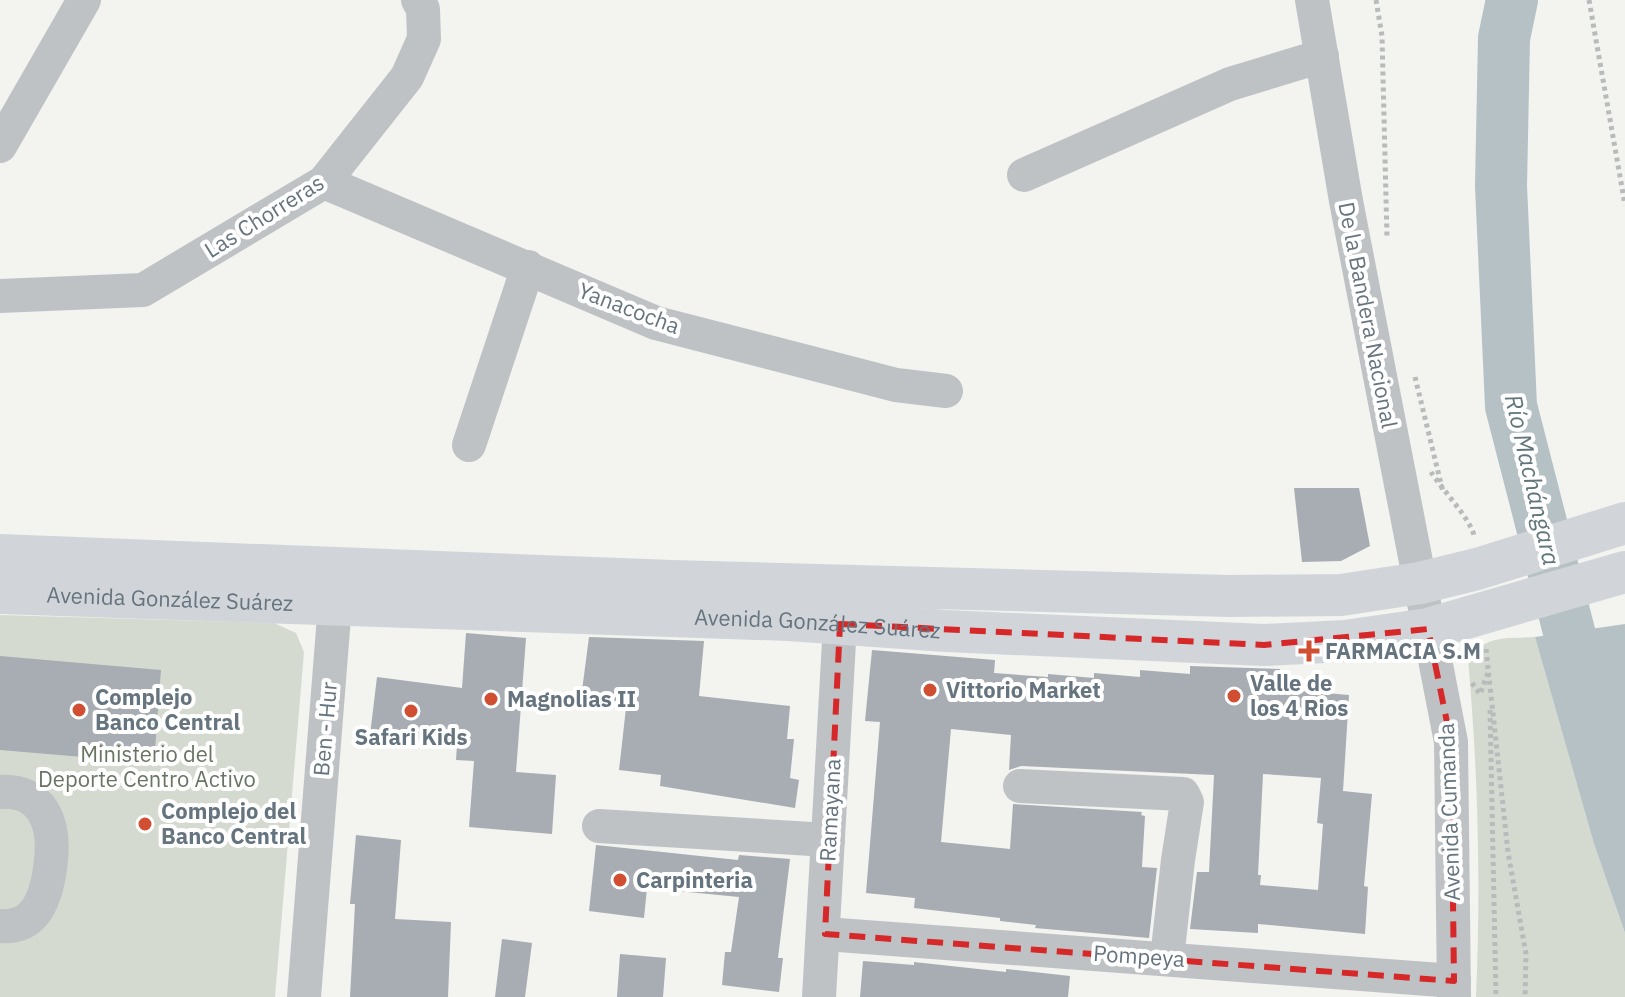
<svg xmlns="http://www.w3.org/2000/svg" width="1625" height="997" viewBox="0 0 1625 997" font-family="'IBM Plex Sans',sans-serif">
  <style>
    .green { fill: #d5dad1 }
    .water { fill: #b5c1c4 }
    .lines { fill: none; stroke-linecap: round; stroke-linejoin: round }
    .river { stroke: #b5c1c4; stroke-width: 52 }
    .building { fill: #a7adb2; fill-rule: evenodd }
    .path { stroke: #b8bbbc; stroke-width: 5; stroke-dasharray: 4 4; stroke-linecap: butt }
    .minor { stroke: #bfc2c5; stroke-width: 34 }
    .major { stroke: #d1d5d9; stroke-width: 42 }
    .marked { fill: none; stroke: #d62828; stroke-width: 6; stroke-dasharray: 16 10; stroke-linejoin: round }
    .poi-dot { fill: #d04f33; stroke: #fff; stroke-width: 3 }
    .labels { text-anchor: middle; stroke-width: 8; stroke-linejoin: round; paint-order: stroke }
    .street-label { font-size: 22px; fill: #65747e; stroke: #fff }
    .poi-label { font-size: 22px; font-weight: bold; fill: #65747e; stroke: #fff; text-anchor: start }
    .park-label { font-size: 22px; fill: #687563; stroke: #fff }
    .water-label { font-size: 24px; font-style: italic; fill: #61767b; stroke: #fff }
  </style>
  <rect width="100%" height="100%" fill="#f3f3f0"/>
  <!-- green -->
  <g class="green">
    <polygon points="0,615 274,623 296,633 304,652 275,997 0,997"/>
    <path d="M1535 637 1594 844 1625 933V997H1476C1481 884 1478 771 1468 659 1487 634 1506 639 1535 637Z"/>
  </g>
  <!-- water -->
  <polygon class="water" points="1625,624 1625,933 1594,844 1535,637"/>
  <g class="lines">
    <!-- river -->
    <polyline class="river" points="1512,0 1504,38 1501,186 1511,406 1583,686 1625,807"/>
  </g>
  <!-- building -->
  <g class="building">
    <polygon points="1294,488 1359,488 1370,546 1341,561 1302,562"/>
    <polygon points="466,633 526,638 516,772 556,775 552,834 469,827 474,761 456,760 457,745 370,735 377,677 462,688"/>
    <polygon points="589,637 704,641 699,696 790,706 787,739 794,739 790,778 799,780 795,808 660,786 661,775 619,770 626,708 580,706"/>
    <path d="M872 650 995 660 994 673 1048 677V674L1094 678V673L1140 677V670L1190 674V666L1280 669 1279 689 1349 695 1343 791 1372 794 1364 886 1368 887 1365 934 1258 924V933L1190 929 1197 872H1209L1214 775 1021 766 1009 770 1011 735 951 729 941 842 1010 849 1013 804 1142 812 1141 815 1145 816 1142 867 1157 868 1149 938 1035 928 1036 925 1000 921V918L914 908 915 898 866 893 880 722 865 721ZM1263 774 1321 778 1317 823 1323 824 1318 890 1260 885 1261 875H1258Z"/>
    <polygon points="0,656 161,670 154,763 0,750"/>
    <polygon points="356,835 401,840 395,919 451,922 448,997 350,997 355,904 350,904"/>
    <polygon points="596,845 738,860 739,855 790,859 778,958 783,958 779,992 722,985 725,952 731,952 739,897 647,888 644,918 589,911"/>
    <polygon points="502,939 532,943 525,997 495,997"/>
    <polygon points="620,954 666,958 663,997 617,997"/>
    <polygon points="863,961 914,965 914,962 1006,972 1006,969 1070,976 1068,997 860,997"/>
  </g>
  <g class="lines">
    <!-- path -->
    <g class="path">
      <polyline points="1376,0 1382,36 1387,238"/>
      <polyline points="1589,0 1625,205"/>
      <polyline points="1415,377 1443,492"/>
      <path d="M1431 472C1441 488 1472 521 1474 536"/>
      <polyline points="1486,649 1508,852 1526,954 1525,997"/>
      <polyline points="1472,683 1480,694 1489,670"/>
      <polyline points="1490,710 1496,997"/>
    </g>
    <!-- minor -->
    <g class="minor">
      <polyline points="1312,0 1346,201 1451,742 1454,997"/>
      <polyline points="0,146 84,0"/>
      <polyline points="1024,175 1230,84 1322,56"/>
      <polyline points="324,182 656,323 896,385 946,391"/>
      <polyline points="0,296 143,290 324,182 407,77 424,39 423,9 418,0"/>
      <polyline points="469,445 528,267"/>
      <polyline points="1020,786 1183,794 1187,802 1178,860 1167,958"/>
      <path d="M0 792C43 789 55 824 51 860 48 891 39 929 0 926"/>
      <polyline points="599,826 828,840"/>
      <polyline points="825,934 1454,981"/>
      <polyline points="304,997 335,604"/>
      <polyline points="819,997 840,624"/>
    </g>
    <!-- major -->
    <g class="major">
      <polyline points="0,555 672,581 1229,596 1341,595 1420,583 1477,569 1625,523"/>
      <path id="s1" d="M0 593 789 620 946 631 1264 645 1345 641 1428 629 1625 572"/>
    </g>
  </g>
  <!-- marked area -->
  <path class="marked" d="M840 624 1264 645 1428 629 1451 742 1454 981 825 934Z"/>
  <!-- markers -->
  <g class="poi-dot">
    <path d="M1305 639h8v8h8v8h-8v8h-8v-8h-8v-8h8z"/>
    <circle cx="930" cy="690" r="8"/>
    <circle cx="1234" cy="696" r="8"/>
    <circle cx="491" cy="699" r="8"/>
    <circle cx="79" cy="710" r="8"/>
    <circle cx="411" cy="711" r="8"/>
    <circle cx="145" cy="824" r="8"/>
    <circle cx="620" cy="880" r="8"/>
  </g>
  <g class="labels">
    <!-- street labels -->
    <g class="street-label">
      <text transform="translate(264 216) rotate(-32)" y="8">Las Chorreras</text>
      <text transform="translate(629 308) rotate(21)" y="8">Yanacocha</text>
      <text transform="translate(1368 315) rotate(79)" y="8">De la Bandera Nacional</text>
      <text dy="8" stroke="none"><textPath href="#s1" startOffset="170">Avenida González Suárez</textPath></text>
      <text dy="8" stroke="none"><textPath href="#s1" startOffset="818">Avenida González Suárez</textPath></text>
      <text transform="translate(325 729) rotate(-85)" y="8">Ben - Hur</text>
      <text transform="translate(830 810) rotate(-87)" y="8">Ramayana</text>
      <text transform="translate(1449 812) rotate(-92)" y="8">Avenida Cumanda</text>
      <text transform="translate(1139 956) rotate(4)" y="8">Pompeya</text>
    </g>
    <!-- poi labels -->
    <g class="poi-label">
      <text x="1325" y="659">FARMACIA S.M</text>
      <text x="1250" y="691">Valle de<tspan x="1250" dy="25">los 4 Rios</tspan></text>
      <text x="946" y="698">Vittorio Market</text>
      <text x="95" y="705">Complejo<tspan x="95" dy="25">Banco Central</tspan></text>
      <text x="507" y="707">Magnolias II</text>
      <text x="411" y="745" text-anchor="middle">Safari Kids</text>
      <text x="161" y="819">Complejo del<tspan x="161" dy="25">Banco Central</tspan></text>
      <text x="636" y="888">Carpinteria</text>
    </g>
    <!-- park labels -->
    <g class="park-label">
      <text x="147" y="762">Ministerio del<tspan x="147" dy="25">Deporte Centro Activo</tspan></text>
    </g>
    <!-- water labels -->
    <g class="water-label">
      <text transform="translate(1532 480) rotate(77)" y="8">Río Machángara</text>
    </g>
  </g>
</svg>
